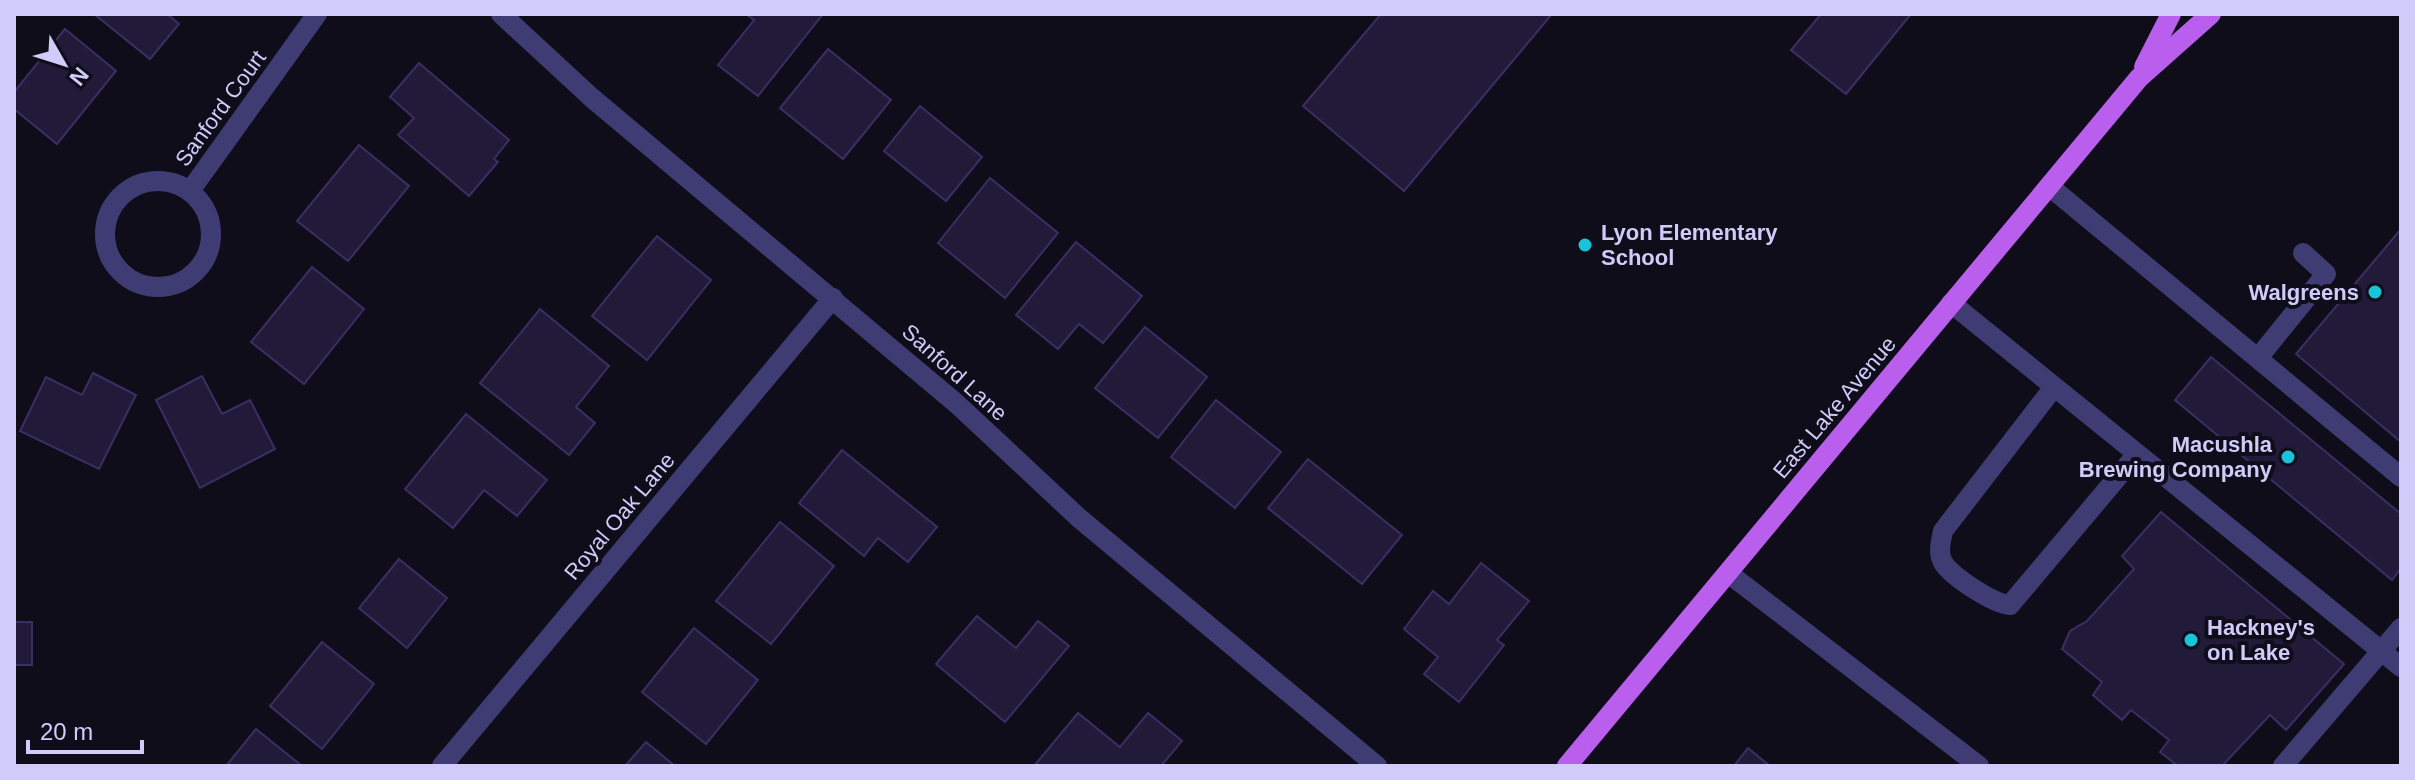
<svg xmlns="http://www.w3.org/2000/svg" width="2415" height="780" viewBox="0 0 2415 780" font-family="Arial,sans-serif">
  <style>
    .building { fill: #211b39; stroke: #3a2f63; stroke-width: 2 }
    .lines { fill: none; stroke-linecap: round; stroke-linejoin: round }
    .service { stroke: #3f3c74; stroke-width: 20 }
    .minor { stroke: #3f3c74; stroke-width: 20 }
    .primary { stroke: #ba5eee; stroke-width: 20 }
    .poi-dot { fill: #17c4da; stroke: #0f0d1a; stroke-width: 3 }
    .labels { text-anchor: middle; stroke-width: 8; stroke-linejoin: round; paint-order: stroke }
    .street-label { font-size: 22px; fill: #d1cbfa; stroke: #0f0d1a }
    .poi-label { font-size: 22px; font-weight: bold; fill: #d1cbfa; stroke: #0f0d1a; text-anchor: start }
  </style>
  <rect width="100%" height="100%" fill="#0f0d1a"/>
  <!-- building -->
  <g class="building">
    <polygon points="94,14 167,14 179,24 150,59"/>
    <polygon points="746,14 823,14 758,96 718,65 754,20"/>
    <polygon points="1381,14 1552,14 1404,191 1303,106"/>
    <polygon points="1821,14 1911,14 1846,94 1791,50"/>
    <polygon points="65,29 116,71 57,144 14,109 14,92"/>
    <polygon points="828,49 891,100 843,159 780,108"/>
    <polygon points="419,63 509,140 494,159 498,162 469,196 398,135 414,118 390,97"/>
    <polygon points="920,106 982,157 946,201 884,151"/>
    <polygon points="359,145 409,186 348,261 297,221"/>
    <polygon points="990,178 1058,233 1005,298 938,243"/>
    <polygon points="2401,229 2401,442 2296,354"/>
    <polygon points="657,236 711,280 647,360 592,316"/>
    <polygon points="1076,242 1142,296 1103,343 1079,324 1058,349 1016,315"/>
    <polygon points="312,267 364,309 304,384 251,342"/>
    <polygon points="540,309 609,366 576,407 595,423 569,455 480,383"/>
    <polygon points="1145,327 1207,377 1158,438 1095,388"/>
    <polygon points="2211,357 2401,514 2401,568 2392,580 2175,400"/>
    <polygon points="93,373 136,395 99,469 20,431 46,377 82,395"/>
    <polygon points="202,376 222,414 250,400 275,449 200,488 156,400"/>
    <polygon points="1216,400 1281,452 1235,508 1171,457"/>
    <polygon points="466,414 547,480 517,516 484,490 453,528 405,489"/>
    <polygon points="842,450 937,527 908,562 878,538 864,556 799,503"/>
    <polygon points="1308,459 1402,535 1362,584 1268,508"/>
    <polygon points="2161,512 2344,664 2286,730 2270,715 2222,766 2178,766 2160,752 2169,740 2131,710 2122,720 2093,695 2102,682 2062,649 2070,631 2087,621 2134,569 2122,556"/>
    <polygon points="780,522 834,566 771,644 716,601"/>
    <polygon points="399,559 447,598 407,648 359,608"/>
    <polygon points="1481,563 1529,601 1497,640 1504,645 1459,702 1424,674 1438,657 1404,629 1433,591 1449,604"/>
    <polygon points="977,616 1016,648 1038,621 1069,646 1005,722 936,664"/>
    <rect x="14" y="622" width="18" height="43"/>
    <polygon points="694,628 758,680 706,744 642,692"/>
    <polygon points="322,642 374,684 322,749 270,706"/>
    <polygon points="1078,713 1120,747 1148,713 1182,741 1161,766 1034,766"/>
    <polygon points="256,729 302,766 226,766"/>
    <polygon points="646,742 675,766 625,766"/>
    <polygon points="1748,748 1770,766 1734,766"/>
  </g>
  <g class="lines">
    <!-- service -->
    <g class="service">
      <polyline points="2049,186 2401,477"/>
      <polyline points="1951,303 2401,667"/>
      <polyline points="2258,358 2326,274 2303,253"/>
      <path d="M2054 387 1943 531C1941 541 1937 554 1944 564 1954 578 1994 604 2010 605L2137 454"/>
      <polyline points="1728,573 1979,766"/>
      <polyline points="2283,766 2401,628"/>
    </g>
    <!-- minor -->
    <g class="minor">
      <polyline points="501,14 592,98 957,404 1079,518 1377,766"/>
      <circle cx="158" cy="234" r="53"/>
      <polyline points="190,191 317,14"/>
      <polyline points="442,766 833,298"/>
    </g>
    <!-- primary -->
    <g class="primary">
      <polyline points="2144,67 2171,14"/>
      <polyline points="1567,766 2139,78 2211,14"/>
    </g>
  </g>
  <!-- markers -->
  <g class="poi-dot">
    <circle cx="1585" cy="245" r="8"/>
    <circle cx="2375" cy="292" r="8"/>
    <circle cx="2288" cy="457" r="8"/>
    <circle cx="2191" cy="640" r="8"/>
  </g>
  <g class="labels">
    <!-- street labels -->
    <g class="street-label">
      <text transform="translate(220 108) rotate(-54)" y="8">Sanford Court</text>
      <text transform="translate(955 372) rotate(42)" y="8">Sanford Lane</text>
      <text transform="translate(1834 407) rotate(-50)" y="8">East Lake Avenue</text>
      <text transform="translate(619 516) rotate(-50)" y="8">Royal Oak Lane</text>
    </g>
    <!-- poi labels -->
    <g class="poi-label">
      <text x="1601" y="240">Lyon Elementary<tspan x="1601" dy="25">School</tspan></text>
      <text x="2359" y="300" text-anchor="end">Walgreens</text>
      <text x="2272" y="452" text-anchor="end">Macushla<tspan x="2272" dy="25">Brewing Company</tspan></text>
      <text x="2207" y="635">Hackney's<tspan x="2207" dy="25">on Lake</tspan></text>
    </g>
  </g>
  <!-- border -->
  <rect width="2415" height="780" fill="none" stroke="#d1cbfa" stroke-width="32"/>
  <!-- north arrow -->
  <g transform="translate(64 64) rotate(129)" stroke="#0f0d1a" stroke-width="6" paint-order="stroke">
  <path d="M0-6L14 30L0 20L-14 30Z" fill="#d1cbfa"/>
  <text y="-12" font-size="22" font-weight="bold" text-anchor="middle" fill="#d1cbfa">N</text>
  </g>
  <!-- scale -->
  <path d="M28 740v12h114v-12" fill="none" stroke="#d1cbfa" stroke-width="4"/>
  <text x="40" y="740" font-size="24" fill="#d1cbfa" stroke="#0f0d1a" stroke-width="6" paint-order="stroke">20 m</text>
</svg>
